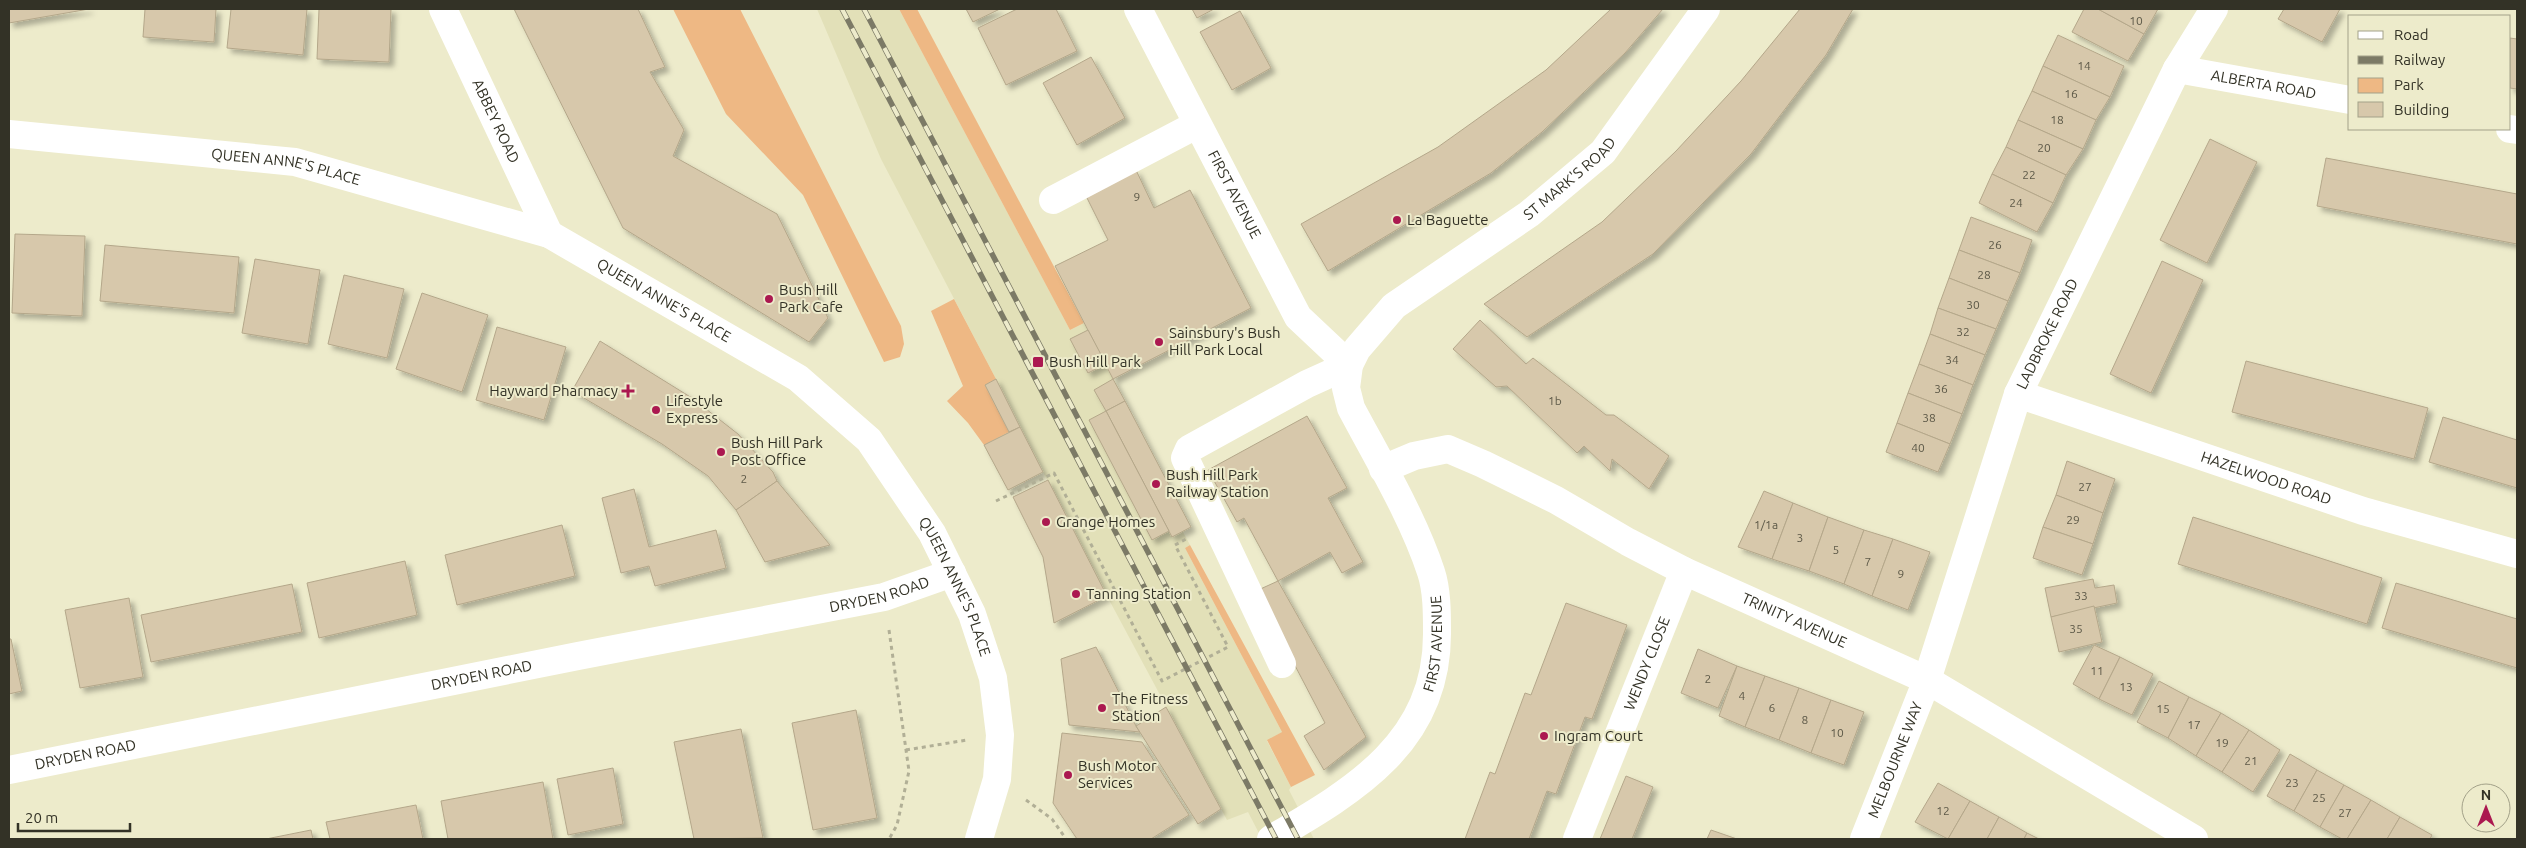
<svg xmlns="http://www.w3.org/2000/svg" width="2526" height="848" viewBox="0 0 2526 848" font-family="Ubuntu,sans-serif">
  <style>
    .built { fill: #e2e0b8 }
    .green { fill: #eeb884 }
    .building { fill: #d7c8ab; stroke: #b4a78a; filter: url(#shadow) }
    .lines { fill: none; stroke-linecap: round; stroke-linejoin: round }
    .path { stroke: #b1af96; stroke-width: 3; stroke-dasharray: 4 4; stroke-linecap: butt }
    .minor { stroke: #fff; stroke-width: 28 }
    .rail-casing { stroke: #7c7a66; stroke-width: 5.5 }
    .rail { stroke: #edebcb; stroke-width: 4; stroke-dasharray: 11; stroke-linecap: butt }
    .poi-dot { fill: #ab1950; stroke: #edebcb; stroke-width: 2 }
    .labels { text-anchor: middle; stroke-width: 4; stroke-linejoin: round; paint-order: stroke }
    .number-label { font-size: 12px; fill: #5c5847 }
    .street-label { font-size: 15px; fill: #333226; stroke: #edebcb }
    .poi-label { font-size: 15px; fill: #333226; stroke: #edebcb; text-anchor: start }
  </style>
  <defs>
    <filter id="shadow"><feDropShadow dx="4.5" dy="4.5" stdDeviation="2.5" flood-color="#0004"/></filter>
  </defs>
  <rect width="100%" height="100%" fill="#edebcb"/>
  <!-- built -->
  <polygon class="built" points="817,9 899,9 1070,330 1084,323 1191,527 1183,532 1190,545 1185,548 1282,732 1267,741 1291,787 1289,790 1314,839 1262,839 1248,812 1227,820 1107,596 1043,472 1008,490 984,445 1009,432 985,385 996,379 881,159"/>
  <!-- green -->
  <g class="green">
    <polygon points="673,9 740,9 901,326 904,344 900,357 884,362 803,195 726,114"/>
    <polygon points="899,9 917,9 1084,323 1070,330"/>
    <polygon points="954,299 996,379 985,385 1009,432 984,445 968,423 947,401 963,386 931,311"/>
    <polygon points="1190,545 1315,775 1291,787 1267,740 1282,732 1185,548"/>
  </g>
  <!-- building -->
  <g class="building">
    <polygon points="9,9 89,9 9,23"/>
    <polygon points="145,9 216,9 214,42 143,37"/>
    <polygon points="231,9 307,9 303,55 227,48"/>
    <polygon points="319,9 391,9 389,62 317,59"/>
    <polygon points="514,9 638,9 665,67 650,72 684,130 673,156 777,214 828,318 809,342 623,228"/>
    <polygon points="966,9 1000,9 973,22"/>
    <polygon points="1017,9 1056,9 1077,51 1006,85 978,28"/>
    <polygon points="1192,9 1214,9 1197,18"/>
    <polygon points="1611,9 1663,9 1625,53 1542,132 1491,173 1328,271 1301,224 1438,147 1546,70"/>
    <polygon points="1800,9 1853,9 1826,55 1751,154 1653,254 1527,337 1484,304 1602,222 1676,151 1741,81"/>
    <polygon points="2084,9 2098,9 2144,34 2128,61 2072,32"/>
    <polygon points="2098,9 2158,9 2144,34"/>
    <polygon points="2284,9 2340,9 2322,42 2278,19"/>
    <polygon points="1240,11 1271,68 1232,90 1200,32"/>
    <polygon points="2058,35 2124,66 2110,97 2043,66"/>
    <polygon points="2510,38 2517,39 2517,89 2510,88"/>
    <polygon points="1091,57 1125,118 1077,145 1043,83"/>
    <polygon points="2043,66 2110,97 2096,120 2032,91"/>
    <polygon points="2032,91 2096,120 2083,149 2018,120"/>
    <polygon points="2018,120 2083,149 2066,175 2006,147"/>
    <polygon points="2210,139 2257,162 2207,263 2160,240"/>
    <polygon points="2006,147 2066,175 2053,203 1992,174"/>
    <polygon points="2326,158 2517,194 2517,244 2317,206"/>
    <polygon points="1136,170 1154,208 1190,190 1251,308 1113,379 1055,266 1108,240 1086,196"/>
    <polygon points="1992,174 2053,203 2037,232 1979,203"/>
    <polygon points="1971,217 2032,240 2020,273 1959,250"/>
    <polygon points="15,234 85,236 82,316 12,313"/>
    <polygon points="105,245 239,257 234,313 100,301"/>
    <polygon points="1959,250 2020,273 2008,301 1949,278"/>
    <polygon points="255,259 320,270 308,344 242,333"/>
    <polygon points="2162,261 2203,280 2151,393 2110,374"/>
    <polygon points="344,275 404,289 387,358 328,344"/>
    <polygon points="1949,278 2008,301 1996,329 1938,308"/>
    <polygon points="422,293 488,315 462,392 396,369"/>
    <polygon points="1938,308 1996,329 1985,355 1930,334"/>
    <polygon points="1480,320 1526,364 1533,358 1606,415 1614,415 1669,456 1649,489 1612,459 1610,471 1584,446 1577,453 1507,386 1496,387 1453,349"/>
    <polygon points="497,327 566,347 544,420 476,400"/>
    <polygon points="1088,330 1106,364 1088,373 1070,339"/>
    <polygon points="1930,334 1985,355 1973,385 1919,364"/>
    <polygon points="600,341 692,398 738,434 773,472 777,481 736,510 708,476 662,444 572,391"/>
    <polygon points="2246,361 2428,408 2414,459 2232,412"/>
    <polygon points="1919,364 1973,385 1962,414 1908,393"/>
    <polygon points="996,379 1020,427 1009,432 985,385"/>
    <polygon points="1113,379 1125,401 1106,411 1094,390"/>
    <polygon points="1908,393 1962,414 1950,444 1897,423"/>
    <polygon points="1125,401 1191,527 1172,537 1106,411"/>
    <polygon points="1106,411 1169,531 1152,540 1089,420"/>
    <polygon points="1307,416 1347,488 1328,498 1363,562 1342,573 1330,552 1278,581 1244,518 1237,522 1208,470"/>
    <polygon points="2443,417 2517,440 2517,488 2429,462"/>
    <polygon points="1897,423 1950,444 1938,472 1886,452"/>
    <polygon points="1020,427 1043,472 1008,490 984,445"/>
    <polygon points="2067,461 2115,479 2103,513 2056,495"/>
    <polygon points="1048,480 1107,596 1054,623 1043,557 1013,497"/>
    <polygon points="777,481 830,545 765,562 736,510"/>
    <polygon points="634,489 649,547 716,530 726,568 655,586 649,566 621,573 602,498"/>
    <polygon points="1764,491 1793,503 1772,559 1738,547"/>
    <polygon points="2056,495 2103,513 2093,544 2043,527"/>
    <polygon points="1793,503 1828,517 1809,571 1772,559"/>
    <polygon points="1828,517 1864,530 1844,584 1809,571"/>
    <polygon points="2193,517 2382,578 2367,624 2178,564"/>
    <polygon points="562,525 575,576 457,605 445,555"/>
    <polygon points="2043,527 2093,544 2082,575 2033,558"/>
    <polygon points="1864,530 1893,539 1872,596 1844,584"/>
    <polygon points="1893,539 1930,552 1908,610 1872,596"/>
    <polygon points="405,561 417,615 319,638 307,583"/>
    <polygon points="2093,579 2095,588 2114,585 2117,603 2051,617 2045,588"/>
    <polygon points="1278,581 1366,737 1324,770 1304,736 1325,723 1256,591"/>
    <polygon points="2396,583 2517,619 2517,668 2382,628"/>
    <polygon points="292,584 302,632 151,662 141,615"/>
    <polygon points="129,598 143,677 80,688 65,610"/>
    <polygon points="1566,603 1627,625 1592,719 1585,717 1556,794 1547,791 1529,839 1465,839 1490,772 1495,774 1525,693 1531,695"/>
    <polygon points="2094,606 2102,642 2059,652 2051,617"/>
    <polygon points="9,639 11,639 22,691 9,694"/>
    <polygon points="2094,645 2120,657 2099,699 2073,684"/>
    <polygon points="1096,647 1136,726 1140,732 1069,725 1061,659"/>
    <polygon points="1698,649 1737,666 1718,708 1681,693"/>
    <polygon points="2120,657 2153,674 2132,715 2099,699"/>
    <polygon points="1737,666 1765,676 1745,727 1719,716"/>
    <polygon points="1765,676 1799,688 1779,740 1745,727"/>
    <polygon points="2159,681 2189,697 2168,738 2137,722"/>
    <polygon points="1799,688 1831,700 1811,753 1779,740"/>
    <polygon points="2189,697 2221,713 2196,756 2168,738"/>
    <polygon points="1831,700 1864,712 1844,765 1811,753"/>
    <polygon points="1166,707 1221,809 1198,824 1136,726"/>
    <polygon points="856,710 877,818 813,830 792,723"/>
    <polygon points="2221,713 2249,730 2222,772 2196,756"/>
    <polygon points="741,729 763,838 694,839 674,742"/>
    <polygon points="2249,730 2280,750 2253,792 2222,772"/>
    <polygon points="1062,733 1142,742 1189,815 1151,839 1077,839 1053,803"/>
    <polygon points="2290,754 2317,770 2294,811 2267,796"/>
    <polygon points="613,768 623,824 568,835 557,779"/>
    <polygon points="2317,770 2344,785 2320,827 2294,811"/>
    <polygon points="1626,776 1653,787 1632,839 1600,839"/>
    <polygon points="543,782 553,839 448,839 441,801"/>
    <polygon points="1938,783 1970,801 1948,839 1915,822"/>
    <polygon points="2344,785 2371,800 2347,839 2342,839 2320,827"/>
    <polygon points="2371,800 2400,817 2387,839 2347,839"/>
    <polygon points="1970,801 1999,817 1987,839 1948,839"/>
    <polygon points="416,805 423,839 330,839 326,822"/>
    <polygon points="1999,817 2027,833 2024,839 1987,839"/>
    <polygon points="2400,817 2432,835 2430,839 2387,839"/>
    <polygon points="311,830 313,839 266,839"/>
    <polygon points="1711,830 1737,839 1707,839"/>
    <polygon points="2027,833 2039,839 2024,839"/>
  </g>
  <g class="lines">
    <!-- path -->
    <g class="path">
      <polyline points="996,501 1054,473 1162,681 1228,647 1175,545 1186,539"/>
      <polyline points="889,630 909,771 897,825 889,839"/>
      <polyline points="906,750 967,740"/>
      <polyline points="1026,800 1052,819 1066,839"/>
    </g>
    <!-- minor -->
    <g class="minor">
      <path id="s1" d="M443 9 549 234"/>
      <path id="s2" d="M1138 9 1298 317 1349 365 1307 384 1189 449 1185 458 1282 664"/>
      <path id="s3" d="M2177 69 2350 100"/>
      <polyline points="2510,129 2517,130"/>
      <path id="s4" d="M9 134 295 162 549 234 798 378 869 440 932 533 972 614 993 678 1000 735 997 779 979 839"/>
      <polyline points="1053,200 1196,125"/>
      <path id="s5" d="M2018 394 2363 511 2517 554"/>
      <path id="s6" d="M1383 469 1414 456 1448 449 1483 464 1556 500 1628 542 1684 571 1927 680 2194 839"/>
      <path id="s7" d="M9 770 578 656 884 597 952 573"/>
      <path id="s8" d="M1271 839C1355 790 1438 742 1437 632 1437 613 1437 590 1431 572 1413 517 1378 459 1351 408L1346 388 1349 365 1357 349 1394 306 1529 214 1603 152 1706 9"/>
      <path id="s9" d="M1577 839 1684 571"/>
      <path id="s10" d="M1864 839 1927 680 2018 394 2177 69 2214 9"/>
    </g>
    <defs>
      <g id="rail">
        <polyline points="842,9 1276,839"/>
        <polyline points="864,9 1298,839"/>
      </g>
    </defs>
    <!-- rail casing -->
    <use href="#rail" class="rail-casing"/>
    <!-- rail -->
    <use href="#rail" class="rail"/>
  </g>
  <!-- markers -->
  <g class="poi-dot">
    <circle cx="1397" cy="220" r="5"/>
    <circle cx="769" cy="299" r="5"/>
    <circle cx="1159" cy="342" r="5"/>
    <rect x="1032" y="356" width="12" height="12" rx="2.5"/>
    <path d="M625.5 383.5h5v5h5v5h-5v5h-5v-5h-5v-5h5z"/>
    <circle cx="656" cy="410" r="5"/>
    <circle cx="721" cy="452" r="5"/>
    <circle cx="1156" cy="484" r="5"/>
    <circle cx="1046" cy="522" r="5"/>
    <circle cx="1076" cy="594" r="5"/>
    <circle cx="1102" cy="708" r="5"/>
    <circle cx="1544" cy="736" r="5"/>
    <circle cx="1068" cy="775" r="5"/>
  </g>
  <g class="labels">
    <!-- number labels -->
    <g class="number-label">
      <text x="2136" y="25">10</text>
      <text x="2084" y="70">14</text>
      <text x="2071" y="98">16</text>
      <text x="2057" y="124">18</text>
      <text x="2044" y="152">20</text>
      <text x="2029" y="179">22</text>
      <text x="1137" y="201">9</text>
      <text x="2016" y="207">24</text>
      <text x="1995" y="249">26</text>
      <text x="1984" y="279">28</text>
      <text x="1973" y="309">30</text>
      <text x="1963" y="336">32</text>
      <text x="1952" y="364">34</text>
      <text x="1941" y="393">36</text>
      <text x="1555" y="405">1b</text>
      <text x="1929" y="422">38</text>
      <text x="1918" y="452">40</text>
      <text x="744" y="483">2</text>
      <text x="2085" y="491">27</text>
      <text x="2073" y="524">29</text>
      <text x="1766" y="529">1/1a</text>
      <text x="1800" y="542">3</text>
      <text x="1836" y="554">5</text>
      <text x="1868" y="566">7</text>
      <text x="1901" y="578">9</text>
      <text x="2081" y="600">33</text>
      <text x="2076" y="633">35</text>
      <text x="2097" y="675">11</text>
      <text x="1708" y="683">2</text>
      <text x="2126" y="691">13</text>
      <text x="1742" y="700">4</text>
      <text x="1772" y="712">6</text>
      <text x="2163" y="713">15</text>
      <text x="1805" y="724">8</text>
      <text x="2194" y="729">17</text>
      <text x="1837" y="737">10</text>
      <text x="2222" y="747">19</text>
      <text x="2251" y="765">21</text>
      <text x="2292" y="787">23</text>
      <text x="2319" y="802">25</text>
      <text x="1943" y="815">12</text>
      <text x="2345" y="817">27</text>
    </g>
    <!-- street labels -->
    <g class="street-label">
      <text dy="5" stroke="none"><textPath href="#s3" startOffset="88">ALBERTA ROAD</textPath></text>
      <text dy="5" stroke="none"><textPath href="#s1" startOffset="124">ABBEY ROAD</textPath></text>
      <text dy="5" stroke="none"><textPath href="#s4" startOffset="279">QUEEN ANNE'S PLACE</textPath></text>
      <text dy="5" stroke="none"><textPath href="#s8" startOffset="860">ST MARK'S ROAD</textPath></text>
      <text dy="5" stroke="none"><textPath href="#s2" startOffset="209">FIRST AVENUE</textPath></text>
      <text dy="5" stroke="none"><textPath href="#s4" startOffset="684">QUEEN ANNE'S PLACE</textPath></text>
      <text dy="5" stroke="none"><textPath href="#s10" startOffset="538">LADBROKE ROAD</textPath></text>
      <text dy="5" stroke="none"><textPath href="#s5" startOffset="262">HAZELWOOD ROAD</textPath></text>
      <text dy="5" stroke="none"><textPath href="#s4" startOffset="1104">QUEEN ANNE'S PLACE</textPath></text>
      <text dy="5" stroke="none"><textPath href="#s7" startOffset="888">DRYDEN ROAD</textPath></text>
      <text dy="5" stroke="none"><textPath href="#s6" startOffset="455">TRINITY AVENUE</textPath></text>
      <text dy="5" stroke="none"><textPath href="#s8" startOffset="269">FIRST AVENUE</textPath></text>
      <text dy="5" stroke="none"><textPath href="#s9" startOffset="189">WENDY CLOSE</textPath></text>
      <text dy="5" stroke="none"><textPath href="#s7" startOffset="482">DRYDEN ROAD</textPath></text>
      <text dy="5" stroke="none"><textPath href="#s7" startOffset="78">DRYDEN ROAD</textPath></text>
      <text dy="5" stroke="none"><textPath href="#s10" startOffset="85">MELBOURNE WAY</textPath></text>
    </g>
    <!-- poi labels -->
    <g class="poi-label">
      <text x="1407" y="225">La Baguette</text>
      <text x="779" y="295">Bush Hill<tspan x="779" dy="17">Park Cafe</tspan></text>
      <text x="1169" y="338">Sainsbury's Bush<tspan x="1169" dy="17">Hill Park Local</tspan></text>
      <text x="1049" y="367">Bush Hill Park</text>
      <text x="618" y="396" text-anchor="end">Hayward Pharmacy</text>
      <text x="666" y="406">Lifestyle<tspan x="666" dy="17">Express</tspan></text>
      <text x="731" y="448">Bush Hill Park<tspan x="731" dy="17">Post Office</tspan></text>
      <text x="1166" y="480">Bush Hill Park<tspan x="1166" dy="17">Railway Station</tspan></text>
      <text x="1056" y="527">Grange Homes</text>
      <text x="1086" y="599">Tanning Station</text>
      <text x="1112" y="704">The Fitness<tspan x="1112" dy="17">Station</tspan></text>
      <text x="1554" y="741">Ingram Court</text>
      <text x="1078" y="771">Bush Motor<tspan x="1078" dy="17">Services</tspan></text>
    </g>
  </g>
  <!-- border -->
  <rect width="2526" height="848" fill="none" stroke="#333226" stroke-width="20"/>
  <!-- legend -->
  <rect x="2348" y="15" width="162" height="115" fill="#edebcb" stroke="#a3a189"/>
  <rect x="2358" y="31" width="25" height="8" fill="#ffffff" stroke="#a3a189"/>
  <text x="2394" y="40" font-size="15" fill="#333226">Road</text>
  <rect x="2358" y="56" width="25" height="8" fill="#7c7a66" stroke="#a3a189"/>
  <text x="2394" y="65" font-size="15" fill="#333226">Railway</text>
  <rect x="2358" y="78" width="25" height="15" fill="#eeb884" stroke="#a3a189"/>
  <text x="2394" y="90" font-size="15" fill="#333226">Park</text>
  <rect x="2358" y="102" width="25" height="15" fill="#d7c8ab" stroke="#a3a189"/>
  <text x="2394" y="115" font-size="15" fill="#333226">Building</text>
  <!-- north arrow -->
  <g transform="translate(2486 808)"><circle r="24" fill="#edebcb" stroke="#a3a189"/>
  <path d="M0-4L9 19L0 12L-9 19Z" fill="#ab1950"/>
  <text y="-8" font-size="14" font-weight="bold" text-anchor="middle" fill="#333226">N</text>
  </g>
  <!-- scale -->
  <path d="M18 823v8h112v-8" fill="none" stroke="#333226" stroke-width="2.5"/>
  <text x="25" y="823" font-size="15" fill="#333226" stroke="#edebcb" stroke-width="4" paint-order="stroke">20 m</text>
</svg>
